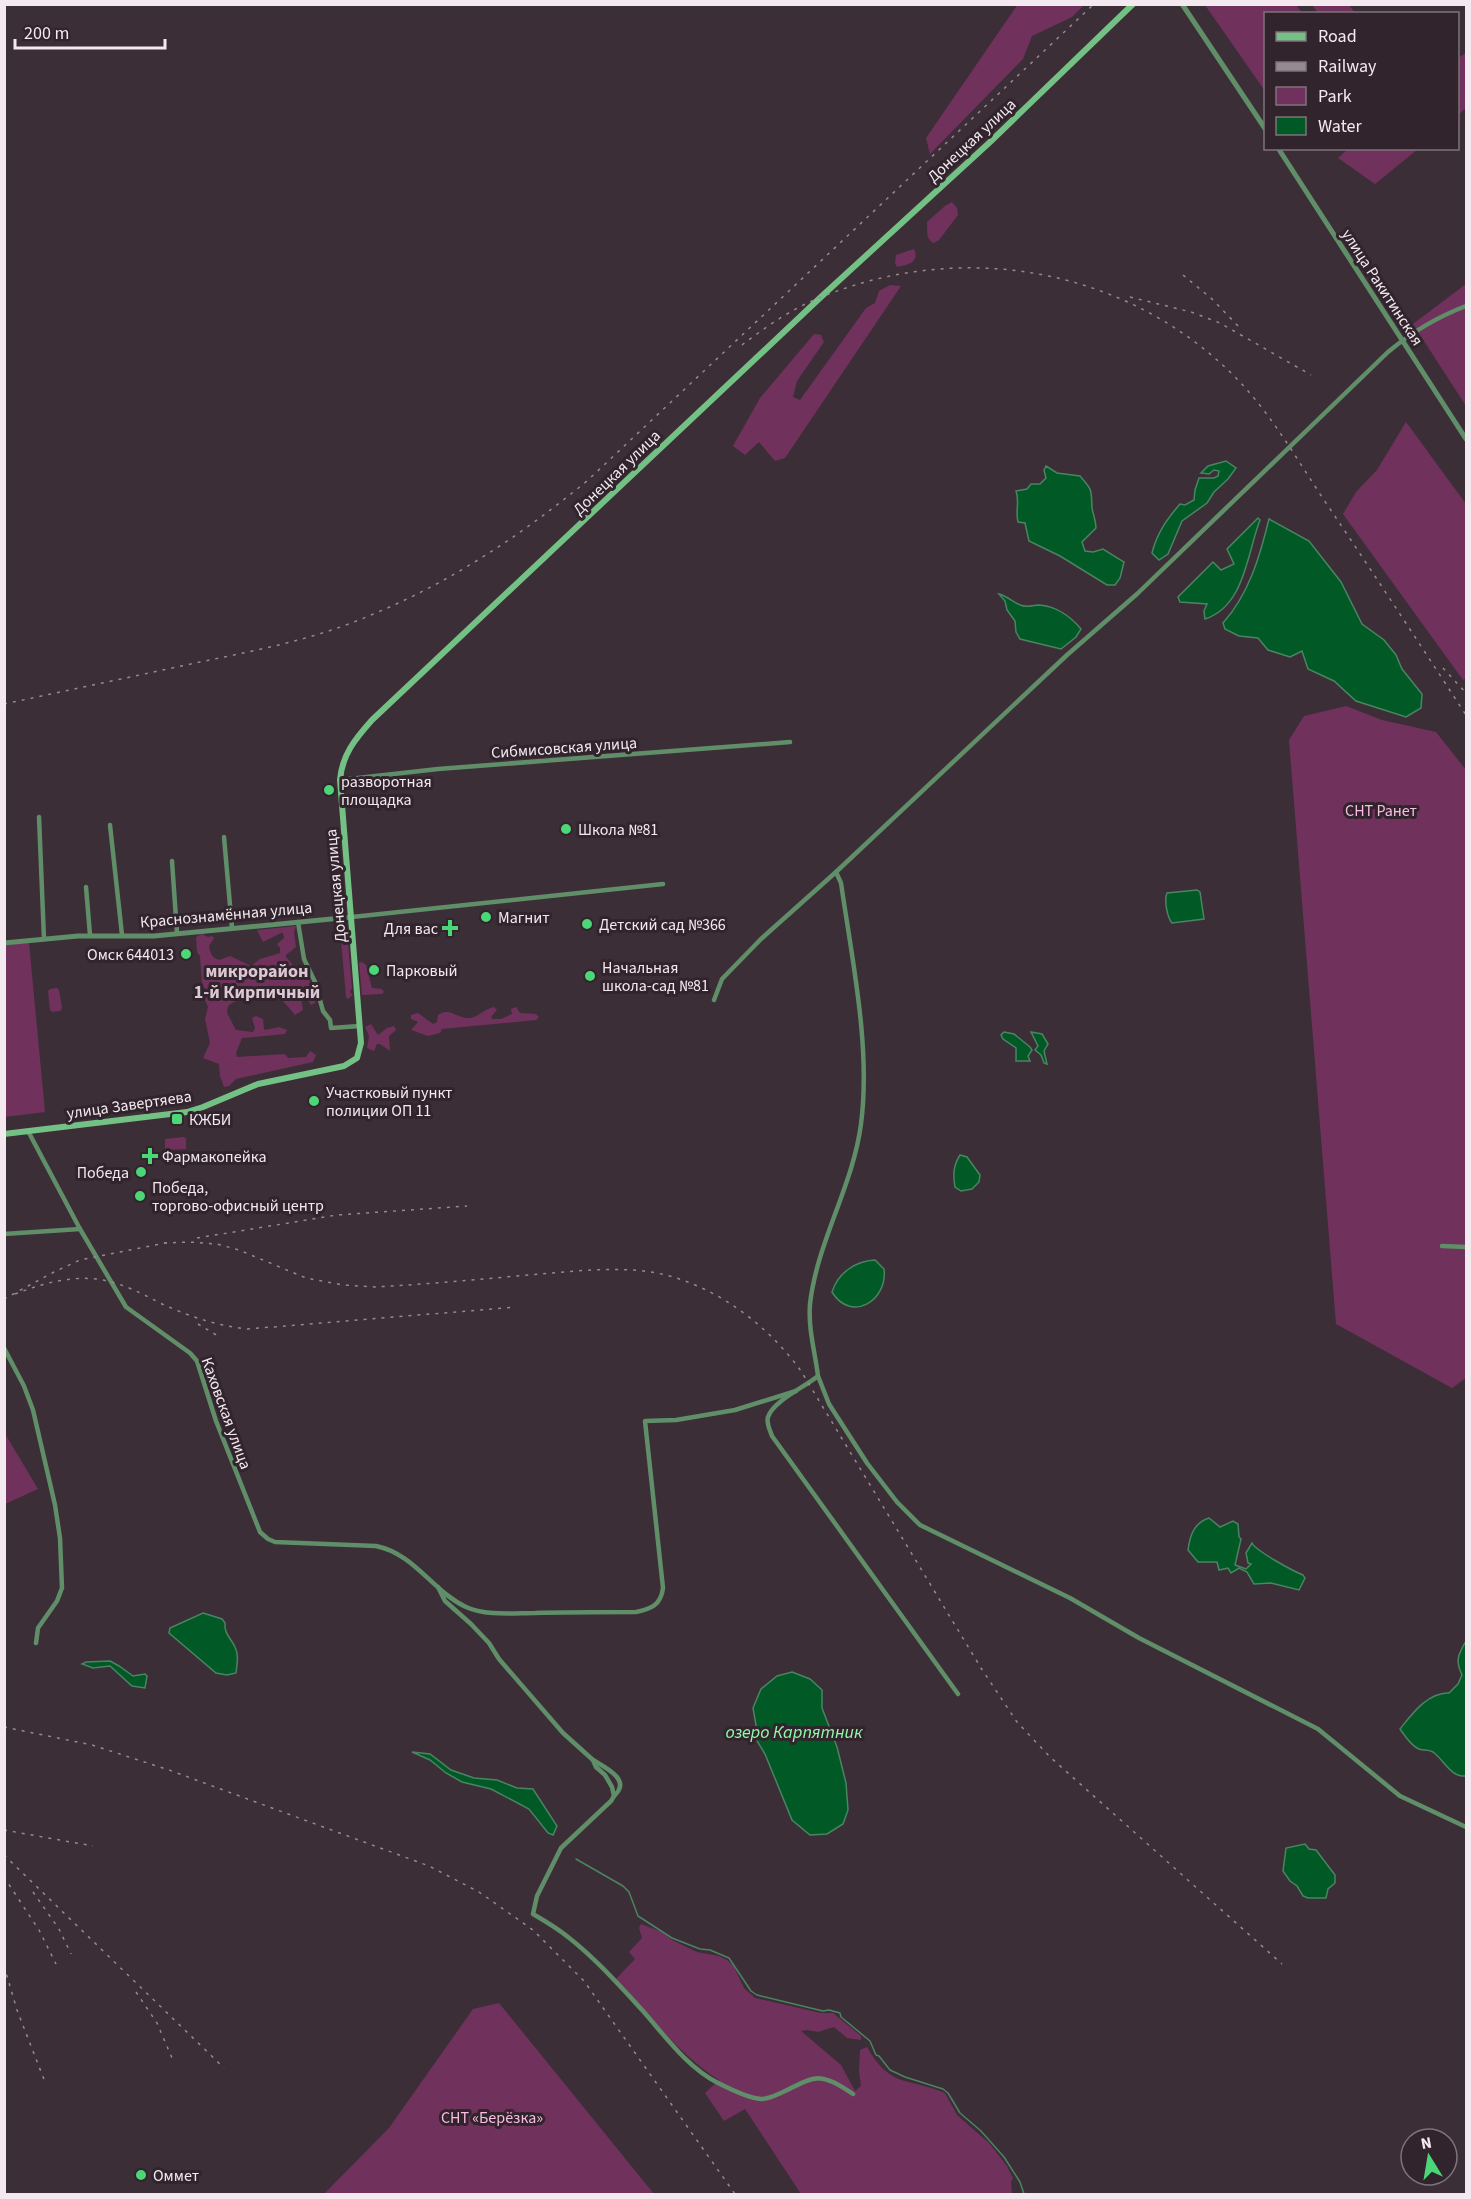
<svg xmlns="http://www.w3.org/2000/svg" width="1471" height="2199" viewBox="0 0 1471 2199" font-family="'Source Sans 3',sans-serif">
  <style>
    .green { fill: #71315d }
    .water { fill: #015926; stroke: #4a8462; stroke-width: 1.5 }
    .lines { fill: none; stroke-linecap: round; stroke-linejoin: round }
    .stream { stroke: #4a8462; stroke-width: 1.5 }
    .minor { stroke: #5f8e69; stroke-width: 4.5 }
    .tertiary { stroke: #5f8e69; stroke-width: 5 }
    .secondary { stroke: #74c185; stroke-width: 6 }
    .rail { stroke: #968a91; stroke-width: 1.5; stroke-dasharray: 3 6; stroke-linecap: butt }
    .poi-dot { fill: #4bd677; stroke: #32242d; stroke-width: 2 }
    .labels { text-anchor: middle; stroke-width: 6; stroke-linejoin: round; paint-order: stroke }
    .street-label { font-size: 16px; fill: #f3e9ef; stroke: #32242d }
    .poi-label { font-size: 16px; fill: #f3e9ef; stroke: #32242d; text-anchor: start }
    .park-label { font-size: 16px; fill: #fabde3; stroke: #32242d }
    .neighbourhood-label { font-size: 18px; font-weight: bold; fill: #dbc8d3; stroke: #32242d }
    .water-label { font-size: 18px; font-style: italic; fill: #94f7ab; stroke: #32242d }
  </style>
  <rect width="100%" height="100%" fill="#3c2e37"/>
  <!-- green -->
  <g class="green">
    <polygon points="1018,4 1084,5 1072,17 1032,36 1023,59 930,154 926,138"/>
    <polygon points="1205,5 1296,5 1302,13 1266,14 1265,91"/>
    <polygon points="1312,5 1349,5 1355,13 1318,13"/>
    <polygon points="1466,53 1466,108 1458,115 1458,58"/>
    <polygon points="1349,148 1418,148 1418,149 1375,184 1338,158"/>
    <path d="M952 202 957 208 958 215 939 240 934 243C925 239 928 231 927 222L945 206Z"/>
    <path d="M914 249C920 263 907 265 897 267L895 263 896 255Z"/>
    <polygon points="1466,284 1466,406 1413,324"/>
    <polygon points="890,285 901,286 785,458 775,461 759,442 745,455 733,446 760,398 814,334 821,335 824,342 797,381 793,397 800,400 866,308 875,303 879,291"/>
    <polygon points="1406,422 1466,504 1466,678 1463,680 1343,514 1356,492 1377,470"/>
    <polygon points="1346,706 1382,720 1436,732 1466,770 1466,1378 1452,1388 1336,1324 1289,740 1304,716"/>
    <path d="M296 926 294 932 296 947 286 955V957L293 965 299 966C306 977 318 988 315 1003L311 1005 305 996H303L301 998 303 1010 295 1015C287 1006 276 989 264 994 261 995 259 998 255 999 245 1000 237 998 228 1006L227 1013 236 1030 253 1032 255 1028 252 1018 256 1016 263 1019 264 1029 265 1030 279 1027 287 1030 285 1034 242 1038 236 1053 237 1057 285 1054 288 1058 306 1057 310 1051 316 1055 313 1062 236 1079 229 1086 224 1087 220 1076 219 1064 203 1058 210 1043 205 1019 208 1007 205 1000 209 992 202 985 200 956 197 952 196 937 202 934 208 937 212 936 214 938 209 946C211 954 211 957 219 960L230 956 251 966 260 959 280 953V948L277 944 284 938 283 933H281L263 942 257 930Z"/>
    <polygon points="342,927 347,929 347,932 352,988 350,992 353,995 348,999 346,997 340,929"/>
    <polygon points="29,943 45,1112 5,1117 5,945"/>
    <polygon points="362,962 366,965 372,988 382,989 384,992 382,994 362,995 359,963"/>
    <polygon points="57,988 59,990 62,1008 60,1011 52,1012 50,1010 48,991 50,989"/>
    <path d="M494 1007 497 1010 491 1017 492 1019H501L512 1014 511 1009 516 1007 520 1013 536 1014 539 1017 536 1020 442 1029 440 1033 428 1036 411 1030 418 1022 411 1019V1015L418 1013 433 1024 437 1022 438 1015C449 1007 455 1017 467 1018 477 1019 484 1009 494 1007Z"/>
    <polygon points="371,1024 378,1035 387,1028 394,1026 396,1030 389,1036 390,1051 380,1044 377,1044 374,1051 367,1048 369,1036 365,1027"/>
    <polygon points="184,1137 186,1139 186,1149 165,1150 165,1139"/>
    <polygon points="4,1432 38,1489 5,1504 4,1504"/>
    <path d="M641 1924 662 1932 672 1940 697 1952 719 1956 727 1960 733 1965 744 1988 755 1998 821 2013H833L861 2036V2040L847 2038 834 2027 818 2032 807 2030 801 2031 841 2065 855 2091 861 2086 859 2071 860 2050 867 2047C891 2089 908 2077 945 2093L957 2115 989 2143 1007 2166 1013 2178 1011 2182 1012 2194H801L745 2109 724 2121 705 2093 719 2080C678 2054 648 2013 616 1979L635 1959 629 1952 642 1938 639 1928Z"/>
    <polygon points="499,2003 654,2194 324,2194 389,2128 473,2009"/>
  </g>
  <!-- water -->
  <g class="water">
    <path d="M1226 461 1236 468 1228 479 1214 492 1207 503 1182 521 1168 554 1159 560 1152 553C1157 533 1167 519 1180 504L1185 505 1194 500 1195 490 1199 478H1214L1218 476 1219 471 1214 470 1209 474 1201 473 1208 466Z"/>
    <path d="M1046 466 1057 473 1080 476C1093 491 1091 489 1092 508 1093 515 1096 520 1096 528L1082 542 1085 551 1093 552 1103 549 1124 562 1120 578 1115 585H1107L1060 556 1029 541 1025 523 1018 522C1015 511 1020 502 1016 491L1027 489 1031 484H1040L1046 478 1044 470Z"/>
    <path d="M1258 518 1260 520C1247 553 1245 606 1205 619L1204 611 1207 604 1180 602 1178 597 1213 562 1221 570 1234 564 1227 549Z"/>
    <path d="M1269 519 1309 541 1341 582 1362 624 1384 640 1396 655 1402 669 1422 694 1421 708 1406 717 1356 701 1334 681 1308 669 1302 651 1290 657 1268 650 1258 638 1239 636 1225 629 1223 623C1249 594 1260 556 1269 519Z"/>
    <path d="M999 594C1007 596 1013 602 1020 605 1028 608 1032 605 1039 605 1056 606 1071 617 1081 629L1076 637 1061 649 1020 639 1016 632 1015 621 1007 610 1005 601Z"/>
    <path d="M1197 890 1200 892 1204 919 1172 923C1167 917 1164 900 1167 893Z"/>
    <polygon points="1004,1032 1014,1034 1030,1047 1032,1050 1028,1056 1030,1061 1016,1061 1016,1048 1003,1039 1001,1035"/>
    <polygon points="1031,1032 1042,1034 1048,1044 1044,1051 1047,1064 1044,1063 1041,1055 1035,1050 1038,1046"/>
    <path d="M960 1155 967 1157 980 1175 979 1182 972 1189 961 1191 955 1187C953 1175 953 1166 960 1155Z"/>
    <path d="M875 1260 884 1269C888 1301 851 1323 832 1292 838 1273 855 1261 875 1260Z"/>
    <path d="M1209 1518 1220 1527 1233 1521 1238 1524 1239 1537 1241 1539 1235 1565 1246 1569 1251 1564 1248 1563 1246 1553 1252 1543C1256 1551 1293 1571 1303 1575L1305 1578 1299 1590 1271 1583 1254 1584 1247 1572 1239 1568 1231 1573 1228 1568 1219 1570 1217 1562H1198L1188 1550C1190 1535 1194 1523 1209 1518Z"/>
    <path d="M203 1613 222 1619 225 1623C224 1634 231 1638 235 1647 239 1655 237 1664 236 1673L227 1675 216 1673 169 1633 170 1628Z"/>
    <path d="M1466 1641V1776C1450 1777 1445 1761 1433 1752 1428 1749 1424 1751 1419 1749 1411 1746 1405 1736 1400 1729 1412 1714 1428 1692 1449 1693L1458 1684 1462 1675C1455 1660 1458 1655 1466 1641Z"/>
    <polygon points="110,1661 119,1666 133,1676 145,1674 147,1676 145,1688 132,1686 110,1666 93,1668 82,1664 86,1662"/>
    <polygon points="792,1672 810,1679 822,1690 822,1708 837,1747 846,1783 848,1810 843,1824 827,1834 810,1835 792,1820 765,1754 756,1739 756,1725 753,1708 761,1689 777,1676"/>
    <polygon points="412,1752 430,1754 451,1770 474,1778 497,1780 517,1788 533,1789 557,1826 553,1835 548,1833 529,1809 491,1789 462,1782 446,1773 430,1760"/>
    <polygon points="1305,1844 1309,1849 1316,1850 1335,1875 1335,1883 1328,1889 1326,1898 1308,1898 1303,1896 1297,1886 1290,1881 1283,1871 1286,1848"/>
  </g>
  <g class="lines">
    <!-- stream -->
    <polyline class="stream" points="576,1859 623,1886 629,1892 638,1916 672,1938 700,1949 710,1950 729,1958 751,1991 757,1995 823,2011 829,2010 840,2013 841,2017 870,2041 876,2055 879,2056 890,2070 905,2077 943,2089 948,2093 960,2113 981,2131 1004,2157 1020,2182 1024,2194"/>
    <!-- minor -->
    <g class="minor">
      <polyline points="340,780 438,769 790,742"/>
      <polyline points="39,817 44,939"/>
      <polyline points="110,825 122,935"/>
      <polyline points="224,837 232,928"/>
      <polyline points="172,861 177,933"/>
      <path d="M836 872 841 883C852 959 871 1048 861 1124 853 1186 817 1242 810 1304 808 1329 815 1352 818 1376 805 1387 773 1401 768 1417 766 1423 770 1430 772 1436L958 1694"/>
      <polyline points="86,887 90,935"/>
      <polyline points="352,917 663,884"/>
      <polyline points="298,922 304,959 315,982 323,1011 330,1020 331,1028 360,1026"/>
      <path d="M714 1000 722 979 761 939 836 872 1067 655 1137 594 1388 352C1412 332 1437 317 1466 306"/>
      <path d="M28 1131 80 1229 126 1307 190 1353 197 1361 216 1421 260 1532 268 1539 275 1542 376 1546C415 1554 432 1591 466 1607 485 1616 514 1613 535 1613 569 1612 602 1612 636 1612 651 1609 661 1605 663 1588L645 1421 676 1420 735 1410 796 1391"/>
      <polyline points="4,1234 80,1229"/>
      <polyline points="1442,1246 1466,1247"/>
      <polyline points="4,1348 24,1386 33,1410 55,1505 60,1538 62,1588 57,1601 38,1628 36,1643"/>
      <polyline points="818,1376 829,1404 867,1463 897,1502 920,1525 1070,1598 1139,1638 1318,1729 1400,1796 1466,1827"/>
      <path d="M438 1587 445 1601 471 1624 489 1643 499 1659 563 1733 593 1760 596 1767 605 1775 612 1787 614 1796 611 1801 561 1848 537 1896 533 1914C545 1921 557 1928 568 1937 595 1958 619 1985 643 2011 665 2036 687 2067 718 2083 730 2089 747 2098 761 2099 769 2099 776 2095 783 2092 817 2075 820 2072 853 2094"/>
      <path d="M593 1760C606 1768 632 1780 614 1796"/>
    </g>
    <!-- tertiary -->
    <g class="tertiary">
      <polyline points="1182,4 1266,130"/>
      <polyline points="1278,148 1466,439"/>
      <polyline points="4,943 78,936 154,936 352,917"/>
    </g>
    <!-- secondary -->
    <path class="secondary" d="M4 1134 187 1112 203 1107 258 1084 344 1066 357 1058 361 1043 340 780C342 755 355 739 372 720L822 296 989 143 1133 4"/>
    <!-- rail -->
    <g class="rail">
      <polyline points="1183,275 1212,299 1241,329"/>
      <polyline points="1130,297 1191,312 1220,323 1311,375"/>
      <path d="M742 345C767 326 794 307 824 296 961 241 1120 267 1228 370 1268 408 1294 455 1324 500 1372 571 1419 643 1466 715"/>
      <polyline points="1443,668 1466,693"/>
      <path d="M4 704C70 690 135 676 200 662 258 650 316 639 371 615 451 582 520 536 587 481L1094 4"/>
      <polyline points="197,1238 337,1215 467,1206"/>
      <path d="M164 1243 189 1242 217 1244 239 1250 306 1278 343 1285 375 1287C429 1284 484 1279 539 1274 577 1271 619 1266 657 1273 715 1285 767 1324 801 1371L981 1668 1017 1722 1050 1757 1282 1964"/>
      <path d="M15 1294C41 1284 68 1276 96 1279 120 1282 139 1292 160 1303 188 1316 217 1326 248 1329L516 1307"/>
      <polyline points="4,1299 54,1272 80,1260 170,1242"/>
      <polyline points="198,1324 218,1336"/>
      <polyline points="4,1727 92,1745 169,1770 429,1866 479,1892 533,1930 584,1981 735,2194"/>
      <polyline points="4,1830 93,1846"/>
      <polyline points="4,1855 224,2068"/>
      <polyline points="4,1877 39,1930 56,1964"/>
      <polyline points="33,1892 59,1929 71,1954"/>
      <polyline points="4,1901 5,1904"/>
      <polyline points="4,1966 17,2010 45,2082"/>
      <polyline points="136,1992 157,2023 172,2058"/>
    </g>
  </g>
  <!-- markers -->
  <g class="poi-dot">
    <circle cx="329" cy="790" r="6"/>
    <circle cx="566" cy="829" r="6"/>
    <circle cx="486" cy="917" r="6"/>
    <circle cx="587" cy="924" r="6"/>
    <path d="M447 919h6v6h6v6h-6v6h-6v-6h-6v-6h6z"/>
    <circle cx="186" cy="954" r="6"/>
    <circle cx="374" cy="970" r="6"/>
    <circle cx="590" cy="976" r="6"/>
    <circle cx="314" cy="1101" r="6"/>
    <rect x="171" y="1113" width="12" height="12" rx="3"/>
    <path d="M147 1147h6v6h6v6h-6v6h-6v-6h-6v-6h6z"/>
    <circle cx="141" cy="1172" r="6"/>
    <circle cx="140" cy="1196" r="6"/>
    <circle cx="141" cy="2175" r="6"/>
  </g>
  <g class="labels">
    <!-- street labels -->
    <g class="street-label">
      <text transform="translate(971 140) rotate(-43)" y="6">Донецкая улица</text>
      <text transform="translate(1383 287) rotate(57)" y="6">улица Ракитинская</text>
      <text transform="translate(616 472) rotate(-44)" y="6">Донецкая улица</text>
      <text transform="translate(564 747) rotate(-4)" y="6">Сибмисовская улица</text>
      <text transform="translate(335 886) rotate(-95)" y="6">Донецкая улица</text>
      <text transform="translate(226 914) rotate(-5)" y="6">Краснознамённая улица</text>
      <text transform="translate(129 1104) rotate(-8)" y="6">улица Завертяева</text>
      <text transform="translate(227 1413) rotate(70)" y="6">Каховская улица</text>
    </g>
    <!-- poi labels -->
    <g class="poi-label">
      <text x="341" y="787">разворотная<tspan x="341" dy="18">площадка</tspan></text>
      <text x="578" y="835">Школа №81</text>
      <text x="498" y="923">Магнит</text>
      <text x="599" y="930">Детский сад №366</text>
      <text x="438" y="934" text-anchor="end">Для вас</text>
      <text x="174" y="960" text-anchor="end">Омск 644013</text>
      <text x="602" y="973">Начальная<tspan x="602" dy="18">школа-сад №81</tspan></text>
      <text x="386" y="976">Парковый</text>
      <text x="326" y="1098">Участковый пункт<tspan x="326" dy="18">полиции ОП 11</tspan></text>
      <text x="189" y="1125">КЖБИ</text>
      <text x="162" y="1162">Фармакопейка</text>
      <text x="129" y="1178" text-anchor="end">Победа</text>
      <text x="152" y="1193">Победа,<tspan x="152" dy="18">торгово-офисный центр</tspan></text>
      <text x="153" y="2181">Оммет</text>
    </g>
    <!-- park labels -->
    <g class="park-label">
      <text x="1381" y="816">СНТ Ранет</text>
      <text x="492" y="2123">СНТ «Берёзка»</text>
    </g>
    <!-- neighbourhood labels -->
    <g class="neighbourhood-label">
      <text x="257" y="977">микрорайон<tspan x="257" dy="21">1-й Кирпичный</tspan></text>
    </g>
    <!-- water labels -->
    <g class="water-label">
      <text x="794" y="1738">озеро Карпятник</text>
    </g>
  </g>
  <!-- border -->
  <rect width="1471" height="2199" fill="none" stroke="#f3e9ef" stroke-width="12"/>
  <!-- legend -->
  <rect x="1264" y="12" width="195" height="138" fill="#32242d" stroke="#7f737b" stroke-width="1.5"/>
  <rect x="1276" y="32" width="30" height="9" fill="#74c185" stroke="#7f737b" stroke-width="1.5"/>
  <text x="1318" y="42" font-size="18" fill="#f3e9ef">Road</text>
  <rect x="1276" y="62" width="30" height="9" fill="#968a91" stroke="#7f737b" stroke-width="1.5"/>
  <text x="1318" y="72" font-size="18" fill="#f3e9ef">Railway</text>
  <rect x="1276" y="87" width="30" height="18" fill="#71315d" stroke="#7f737b" stroke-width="1.5"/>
  <text x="1318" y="102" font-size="18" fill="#f3e9ef">Park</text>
  <rect x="1276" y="117" width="30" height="18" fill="#015926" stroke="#7f737b" stroke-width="1.5"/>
  <text x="1318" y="132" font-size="18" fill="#f3e9ef">Water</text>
  <!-- north arrow -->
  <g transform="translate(1429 2157) rotate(349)"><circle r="28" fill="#32242d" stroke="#7f737b" stroke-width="1.5"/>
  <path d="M0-4.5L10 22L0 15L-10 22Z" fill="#4bd677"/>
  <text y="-9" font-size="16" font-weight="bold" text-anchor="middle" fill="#f3e9ef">N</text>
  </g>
  <!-- scale -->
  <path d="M15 39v9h150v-9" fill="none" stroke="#f3e9ef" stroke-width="3"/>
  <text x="24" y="39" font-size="18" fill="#f3e9ef" stroke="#32242d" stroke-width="4.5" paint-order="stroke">200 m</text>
</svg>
